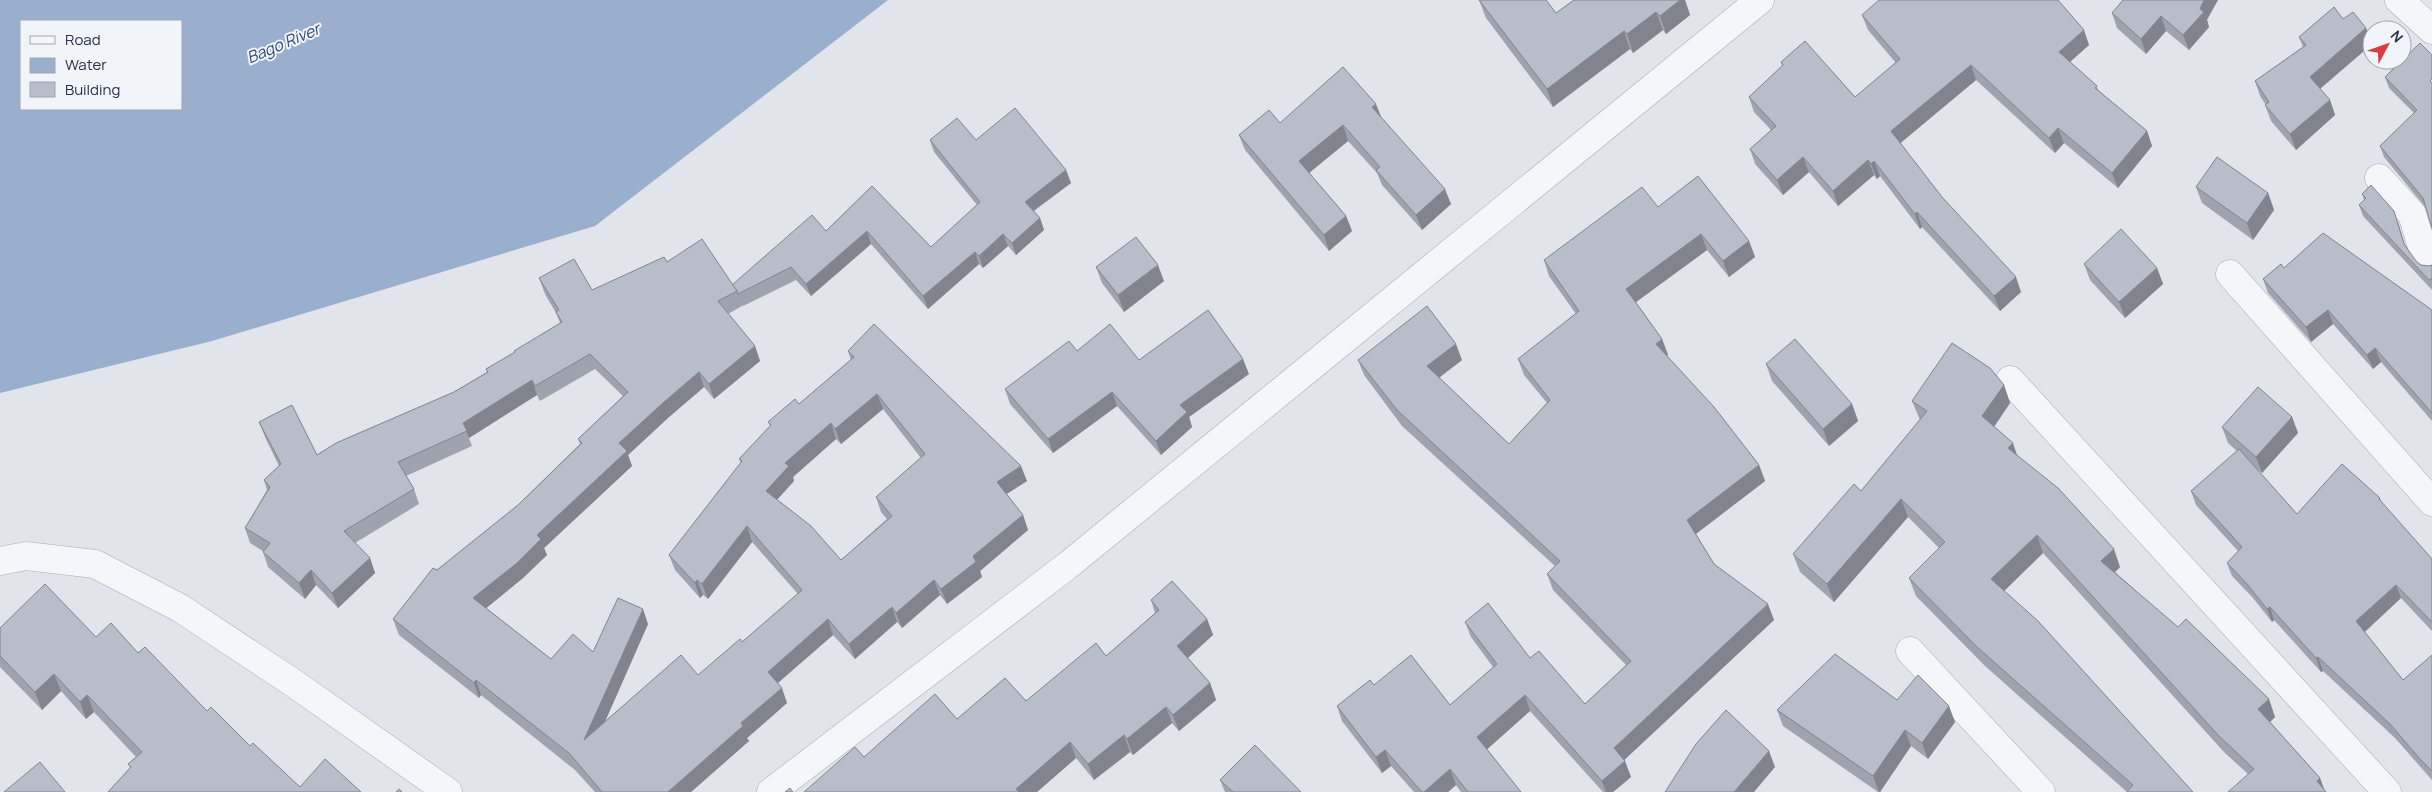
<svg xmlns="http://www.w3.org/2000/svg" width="2432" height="792" viewBox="0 0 2432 792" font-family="Manrope,sans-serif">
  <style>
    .water { fill: #9aaece; fill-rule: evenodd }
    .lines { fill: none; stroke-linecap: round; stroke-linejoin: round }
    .street-casing { stroke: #a6aab6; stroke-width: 29 }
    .street { stroke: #f5f6f9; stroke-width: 28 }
    .wall { fill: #9ea3ae; fill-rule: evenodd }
    .shaded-wall { fill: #81848d }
    .building { fill: #b8bdca; stroke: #81848d; fill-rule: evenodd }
    .labels { text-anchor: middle; stroke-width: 4; stroke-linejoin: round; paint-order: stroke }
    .water-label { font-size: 16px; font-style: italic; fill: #2e497c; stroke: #f1f4f8 }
  </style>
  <rect width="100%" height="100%" fill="#e2e4eb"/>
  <!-- water -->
  <path class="water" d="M0 0H888L595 226 212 341 0 393ZM21 21H181V109H21Z"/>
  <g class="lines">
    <defs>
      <g id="street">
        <polyline points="2399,0 2432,30"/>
        <polyline points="2379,178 2412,214 2423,250 2432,262"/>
        <polyline points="2230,274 2432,502"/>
        <polyline points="2010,380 2387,792"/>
        <polyline points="0,561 26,556 95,564 180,608 292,682 448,792"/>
        <polyline points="1910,651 2041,792"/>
        <polyline points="771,792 1067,566 1760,0"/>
      </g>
    </defs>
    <!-- street casing -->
    <use href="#street" class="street-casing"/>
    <!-- street -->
    <use href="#street" class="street"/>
  </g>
  <!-- wall -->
  <g class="wall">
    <polygon points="1479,0 1556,13 1574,0 1685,0 1690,15 1666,34 1663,30 1633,53 1630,49 1553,107 1486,18"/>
    <polygon points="2123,0 2207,20 2209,27 2189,50 2166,31 2146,54 2117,28 2112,13"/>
    <polygon points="1862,15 2089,45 2070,62 2097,86 2098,90 2147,131 2152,146 2118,188 2064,143 2055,153 1976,80 1900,143 1942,197 2021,292 2000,311 1922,227 1920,229 1880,176 1877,179 1874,175 1838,206 1809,172 1783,195 1755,164 1750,149 1771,130 1754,112 1749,97 1782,66 1781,62 1855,97 1896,63 1868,30"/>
    <polygon points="2343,19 2366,28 2372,44 2320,89 2330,100 2335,115 2296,150 2271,121 2265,105 2266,105 2260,96 2255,81 2303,47 2299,37"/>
    <polygon points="2420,43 2426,208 2384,157 2380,146 2414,113 2389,88 2385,77"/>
    <polygon points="1380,116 1451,204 1422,230 1382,185 1377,173 1348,141 1309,173 1346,216 1352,231 1329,251 1245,150 1239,135 1280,123"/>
    <path d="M930 140H976L1066 170 1071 183 1034 211 1040 218 1044 230 1016 255 1008 246 983 268 979 264 928 309 871 244 811 296 796 280 743 306 742 305V306L728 314 755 346 760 361 714 399 704 387 669 417 628 455 632 466 544 548 547 555 523 578 486 608 551 659 593 652 648 624 604 723 698 675 742 642 798 594 752 542 708 599 703 595 700 598 675 570 669 555 741 463 739 459 770 426 768 422 799 404 851 360 848 351 1027 481 1006 494 1023 515 1028 530 980 571 982 577 947 604 940 595 902 628 897 622 855 659 833 635 778 683 787 703 747 738 749 741 691 792H595L575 770 481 695 479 698 399 635 393 619 437 570 518 505 580 444 578 439 623 396 595 369 540 401 537 395 469 438 472 446 406 476 414 489 419 504 355 543 370 558 375 573 338 608 316 585 305 599 268 567 263 552V551L250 543 245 528 267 490 264 480 279 466 265 437 259 422 317 455 454 392 487 372 486 369 515 352 560 323 556 313 545 294 539 278 592 290 667 262 732 285 826 231 872 186 931 247 977 205 934 152ZM883 409 921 458 876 497 881 512 887 519 841 560 777 500 794 481 793 477 836 439 841 444Z"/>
    <polygon points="2196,187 2268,193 2274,210 2253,240 2202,203"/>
    <polygon points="2362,194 2398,222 2405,245 2416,261 2421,265 2429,266 2432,265 2432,290 2363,216 2359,205 2364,200"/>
    <polygon points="1658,207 1749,241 1755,257 1729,277 1707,250 1636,302 1662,339 1668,355 1667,356 1759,465 1765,481 1696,534 1714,564 1774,620 1624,760 1631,777 1613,792 1603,792 1530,711 1487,749 1521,792 1461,792 1456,785 1448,792 1414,792 1391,766 1382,773 1342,721 1337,706 1374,685 1450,705 1493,667 1471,637 1465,622 1530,658 1585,704 1626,665 1553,590 1547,574 1555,566 1402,426 1364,375 1358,360 1462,360 1439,378 1509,444 1547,403 1524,375 1518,359 1576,314 1549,276 1544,260"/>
    <polygon points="2084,264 2157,268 2163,284 2125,318 2090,280"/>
    <polygon points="1096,267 1164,281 1124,312 1102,283"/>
    <polygon points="2284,268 2432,310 2432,421 2381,362 2373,369 2333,324 2311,342 2268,293 2263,279"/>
    <polygon points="1077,351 1139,360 1249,374 1189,417 1192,427 1161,455 1117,406 1053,453 1010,404 1005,389"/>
    <polygon points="1766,364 1852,404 1858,421 1829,446 1772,381"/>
    <polygon points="2004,385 2010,403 1994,427 2018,456 2120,567 2115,572 2275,717 2270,722 2320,778 2324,789 2248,774 2225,753 2043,553 2004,591 2193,792 2127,792 1984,665 1916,596 1909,578 1939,548 1908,517 1834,602 1800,572 1793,554 1861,491 1920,420 1912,401"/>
    <polygon points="2292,417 2298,433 2262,473 2254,467 2297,514 2380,498 2382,503 2432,559 2432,631 2401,598 2365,632 2403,680 2432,655 2432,780 2395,738 2323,671 2321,672 2274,620 2272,622 2253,598 2232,576 2227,563 2238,551 2196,505 2191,491 2237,451 2228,443 2222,427"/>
    <polygon points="1151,600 1207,619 1213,635 1188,658 1210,683 1216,700 1179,731 1172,723 1133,755 1130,752 1094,780 1076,758 1037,792 804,792 864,757 957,719 1026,701 1106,656 1155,613"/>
    <polygon points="0,628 96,637 138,653 207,711 300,787 361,792 108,792 130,768 128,764 136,757 94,712 86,719 61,691 42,710 0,667"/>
    <polygon points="1897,700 1955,722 1928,759 1911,746 1880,792 1878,792 1783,726 1777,710"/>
    <polygon points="1220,780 1301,792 1225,792"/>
  </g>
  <!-- shaded-wall -->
  <g class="shaded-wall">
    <polygon points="1680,0 1685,0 1690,15 1666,34 1660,16"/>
    <polygon points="2204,0 2218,0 2207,20 2209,27 2189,50 2183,35"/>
    <polygon points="1656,12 1663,30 1633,53 1627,34"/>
    <polygon points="2161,16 2166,31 2146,54 2141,39"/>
    <polygon points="2366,28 2372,44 2315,93 2310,77"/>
    <polygon points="2084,30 2089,45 2064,67 2059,52"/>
    <polygon points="1624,31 1630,49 1553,107 1547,89"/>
    <polygon points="1971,65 1976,80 1897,146 1891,131"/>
    <polygon points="2330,100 2335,115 2296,150 2290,134"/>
    <polygon points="1376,104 1382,119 1372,107"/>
    <polygon points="1343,125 1348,141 1304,177 1299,161"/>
    <polygon points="2058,128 2064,143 2055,153 2049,138"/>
    <polygon points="2147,131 2152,146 2118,188 2112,173"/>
    <polygon points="1803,157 1809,172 1783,195 1777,180"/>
    <polygon points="1868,160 1874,175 1838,206 1833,191"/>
    <polygon points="1874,161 1880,176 1877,179 1871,164"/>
    <polygon points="1066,170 1071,183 1029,214 1025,202"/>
    <polygon points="1445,189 1451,204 1422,230 1416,215"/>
    <polygon points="2268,193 2274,210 2253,240 2247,223"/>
    <polygon points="1917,212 1922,227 1920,229 1915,214"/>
    <polygon points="1346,216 1352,231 1329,251 1324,235"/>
    <polygon points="1040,218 1044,230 1016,255 1012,243"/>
    <polygon points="867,231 871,244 811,296 806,284"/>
    <polygon points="1003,234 1008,246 983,268 979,256"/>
    <polygon points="1701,234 1707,250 1632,305 1626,289"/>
    <polygon points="1749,241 1755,257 1729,277 1723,261"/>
    <polygon points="975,252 979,264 928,309 923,296"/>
    <polygon points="1158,265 1164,281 1124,312 1118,295"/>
    <polygon points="2157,268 2163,284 2125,318 2119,302"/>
    <polygon points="2016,277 2021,292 2000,311 1994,296"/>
    <polygon points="2328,310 2333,324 2311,342 2306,327"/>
    <polygon points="1662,339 1668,355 1662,360 1656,344"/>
    <polygon points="1456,344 1462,360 1433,382 1427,366"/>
    <polygon points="755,346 760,361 714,399 709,384"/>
    <polygon points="2375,348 2381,362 2373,369 2367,355"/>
    <polygon points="1243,359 1249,374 1189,417 1192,427 1161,455 1156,441 1180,405"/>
    <polygon points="699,372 704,387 669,417 628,455 632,466 544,548 547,555 523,578 479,614 473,598 537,535 619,443 664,402"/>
    <polygon points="532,380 537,395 469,438 463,423"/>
    <polygon points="2004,385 2010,403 1989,434 1982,416"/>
    <polygon points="1112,392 1117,406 1053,453 1048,439"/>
    <polygon points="877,394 883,409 841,444 835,429"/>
    <polygon points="1852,404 1858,421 1829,446 1823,429"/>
    <polygon points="2292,417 2298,433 2262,473 2256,457"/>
    <polygon points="831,423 836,439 793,477 794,481 771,506 766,491 785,463"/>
    <polygon points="2013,443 2019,461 2008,448"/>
    <polygon points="1759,465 1765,481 1693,536 1687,520"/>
    <polygon points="1021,466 1027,481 1002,497 997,482"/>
    <polygon points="1901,499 1908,517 1834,602 1827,584"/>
    <polygon points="1023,515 1028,530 980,571 982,577 947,604 941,589 973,556"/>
    <polygon points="747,526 752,542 708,599 702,584"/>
    <polygon points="2037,535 2043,553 1998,597 1991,579"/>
    <polygon points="2114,549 2120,567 2108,579 2101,561"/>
    <polygon points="370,558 375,573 338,608 332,593"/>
    <polygon points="311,570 316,585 305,599 299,583"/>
    <polygon points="697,580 703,595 700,598 695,583"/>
    <polygon points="934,580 940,595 902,628 896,613"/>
    <polygon points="2396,585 2401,598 2361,635 2356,621"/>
    <polygon points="1768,604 1774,620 1620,764 1614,748"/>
    <polygon points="892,607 897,622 855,659 849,644"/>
    <polygon points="2270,607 2274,620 2272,622 2267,609"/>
    <polygon points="643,609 648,624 590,756 584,740"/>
    <polygon points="828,619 833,635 773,687 768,672"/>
    <polygon points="1207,619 1213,635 1183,662 1177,646"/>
    <polygon points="2318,657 2323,671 2321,672 2316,658"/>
    <polygon points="54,674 61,691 42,710 35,692"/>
    <polygon points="476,680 481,695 479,698 474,683"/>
    <polygon points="1210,683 1216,700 1179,731 1173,715"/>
    <polygon points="782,688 787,703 747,738 749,741 691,792 668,792 741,723"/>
    <polygon points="87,695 94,712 86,719 80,702"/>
    <polygon points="1525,695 1530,711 1483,753 1477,737"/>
    <polygon points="2269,699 2275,717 2265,727 2258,709"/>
    <polygon points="1949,706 1955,722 1928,759 1922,743"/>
    <polygon points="1166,707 1172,723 1133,755 1127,739"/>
    <polygon points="1905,730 1911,746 1880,792 1879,792 1873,776"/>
    <polygon points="1124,735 1130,752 1094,780 1088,764"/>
    <polygon points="1070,742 1076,758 1037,792 1018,792 1016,789"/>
    <polygon points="1385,750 1391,766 1382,773 1376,757"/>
    <polygon points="1769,751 1775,767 1754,792 1734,792"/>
    <polygon points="1625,761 1631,777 1613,792 1606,792 1602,781"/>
    <polygon points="1450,769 1456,785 1448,792 1424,792"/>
    <polygon points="2320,778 2325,792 2317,781"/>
  </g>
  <!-- building -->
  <g class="building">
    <polygon points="1479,0 1546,0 1556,13 1574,0 1680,0 1660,16 1656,12 1627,34 1624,31 1547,89"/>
    <polygon points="1879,0 2058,0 2084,30 2059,52 2097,86 2095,88 2147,131 2112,173 2058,128 2049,138 1971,65 1891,131 1942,197 2016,277 1994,296 1917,212 1915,214 1874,161 1871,164 1868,160 1833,191 1803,157 1777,180 1750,149 1776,126 1749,97 1783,65 1781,62 1805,41 1855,97 1900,59 1862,15"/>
    <polygon points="2123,0 2204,0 2200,9 2204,12 2183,35 2161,16 2141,39 2112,13"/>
    <polygon points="2334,7 2343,19 2353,12 2366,28 2310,77 2330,100 2290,134 2265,105 2269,102 2255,81 2306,45 2299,37"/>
    <polygon points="2420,43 2432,55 2432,79 2430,81 2432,83 2432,228 2423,198 2380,146 2417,110 2385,77"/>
    <polygon points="1343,67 1376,104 1372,107 1445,189 1416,215 1376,170 1380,167 1343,125 1299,161 1346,216 1324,235 1239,135 1269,110 1280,123"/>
    <polygon points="1015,108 1066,170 1025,202 1040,218 1012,243 1003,234 979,256 975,252 923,296 867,231 806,284 791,267 738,294 737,291 732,285 812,215 826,231 872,186 931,247 980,202 930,140 957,118 976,140"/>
    <polygon points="2217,157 2268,193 2247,223 2196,187"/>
    <polygon points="1698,176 1749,241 1723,261 1701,234 1626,289 1662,339 1656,344 1714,407 1759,465 1687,520 1714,564 1768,604 1614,748 1625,761 1602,781 1525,695 1477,737 1521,792 1468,792 1450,769 1424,792 1422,792 1385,750 1376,757 1337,706 1370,680 1374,685 1411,655 1450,705 1497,664 1465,622 1488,603 1530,658 1539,651 1585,704 1631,661 1547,574 1560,561 1397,410 1358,360 1427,306 1456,344 1427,366 1509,444 1550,400 1518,359 1579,311 1544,260 1642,187 1658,207"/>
    <polygon points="2371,185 2394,211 2404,244 2416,261 2421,265 2429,266 2432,265 2432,279 2429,280 2359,205 2366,198 2362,194"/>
    <polygon points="2121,229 2157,268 2119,302 2084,264"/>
    <polygon points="2323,233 2432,310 2432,413 2375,348 2367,355 2328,310 2306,327 2263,279 2281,264 2284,268"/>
    <polygon points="1136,237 1158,265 1118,295 1096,267"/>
    <path d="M702 239 737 291 718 301 755 346 709 384 699 372 664 402 619 443 627 451 537 535 541 539 517 563 473 598 551 659 573 634 593 652 618 598 643 609 584 740 681 655 698 675 740 639 742 642 802 590 747 526 702 584 697 580 695 583 669 555 742 461 739 459 771 425 768 422 795 399 799 404 854 357 848 351 874 324 1021 466 997 482 1023 515 973 556 976 562 941 589 934 580 896 613 892 607 849 644 828 619 768 672 782 688 741 723 743 726 668 792H602L570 754 476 680 474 683 393 619 433 568 437 570 518 505 582 443 578 439 628 392 590 354 535 386 532 380 463 423 467 431 398 462 414 489 344 531 370 558 332 593 311 570 299 583 263 552 270 543 245 528 270 487 264 480 281 464 259 422 292 405 317 455 336 443 454 392 488 372 486 369 515 352 514 351 562 322 556 312 559 310 539 278 574 259 592 290 664 257 667 262ZM877 394 925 454 876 497 892 516 841 560 811 526 766 491 789 466 785 463 831 423 835 429Z"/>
    <polygon points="1208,310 1243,359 1180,405 1187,412 1156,441 1112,392 1048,439 1005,389 1069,341 1077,351 1110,324 1139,360"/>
    <polygon points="1795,339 1852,404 1823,429 1766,364"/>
    <polygon points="1952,343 1990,368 2004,385 1982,416 2013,443 2008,448 2058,488 2114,549 2101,561 2178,627 2186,619 2269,699 2258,709 2320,778 2317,781 2326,792 2228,792 2254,769 2218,735 2037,535 1991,579 2038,621 2193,792 2127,792 2133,785 1977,647 1909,578 1945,542 1901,499 1827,584 1793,554 1854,484 1861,491 1927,411 1912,401"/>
    <polygon points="2258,387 2292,417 2256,457 2222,427"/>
    <polygon points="2239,449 2297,514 2342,464 2380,498 2379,499 2432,559 2432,622 2396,585 2356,621 2403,680 2432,655 2432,771 2420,759 2390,724 2318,657 2316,658 2270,607 2267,609 2248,585 2227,563 2242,547 2191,491"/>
    <polygon points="1172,581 1207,619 1177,646 1210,683 1173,715 1166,707 1127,739 1124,735 1088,764 1070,742 1016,789 1019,792 804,792 855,747 864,757 935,694 957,719 1005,678 1026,701 1096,643 1106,656 1159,610 1151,600"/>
    <polygon points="45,584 96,637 111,623 138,653 145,647 207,711 211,707 250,746 253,743 300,787 325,759 361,792 108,792 131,767 128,764 142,752 87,695 80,702 54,674 35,692 0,656 0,628"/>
    <polygon points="1835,654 1897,700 1918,675 1949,706 1922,743 1905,730 1873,776 1777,710"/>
    <polygon points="1726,710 1769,751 1734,792 1665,792 1696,744"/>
    <polygon points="1255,745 1301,792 1233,792 1220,780"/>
    <polygon points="40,762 65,792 4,792"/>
    <polygon points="790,788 793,792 785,792"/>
    <polygon points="399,789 402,792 396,792"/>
  </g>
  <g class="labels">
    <!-- water labels -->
    <g class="water-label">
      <text transform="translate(283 43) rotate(-23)" y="6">Bago River</text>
    </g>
  </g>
  <!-- legend -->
  <rect x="20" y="20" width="162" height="90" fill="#f1f4f8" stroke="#a1a5b0"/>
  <rect x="30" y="36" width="25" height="8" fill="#f5f6f9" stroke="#a1a5b0"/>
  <text x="65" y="45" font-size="15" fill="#282f45">Road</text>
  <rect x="30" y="58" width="25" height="15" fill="#9aaece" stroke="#a1a5b0"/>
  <text x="65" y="70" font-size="15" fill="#282f45">Water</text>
  <rect x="30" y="82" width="25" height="15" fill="#b8bdca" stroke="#a1a5b0"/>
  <text x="65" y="95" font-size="15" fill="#282f45">Building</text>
  <!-- north arrow -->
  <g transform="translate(2387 45) rotate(49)"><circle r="24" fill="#f1f4f8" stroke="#a1a5b0"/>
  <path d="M0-4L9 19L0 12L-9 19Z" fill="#d93d44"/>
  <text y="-8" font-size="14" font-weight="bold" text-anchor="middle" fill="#282f45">N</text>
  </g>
</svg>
